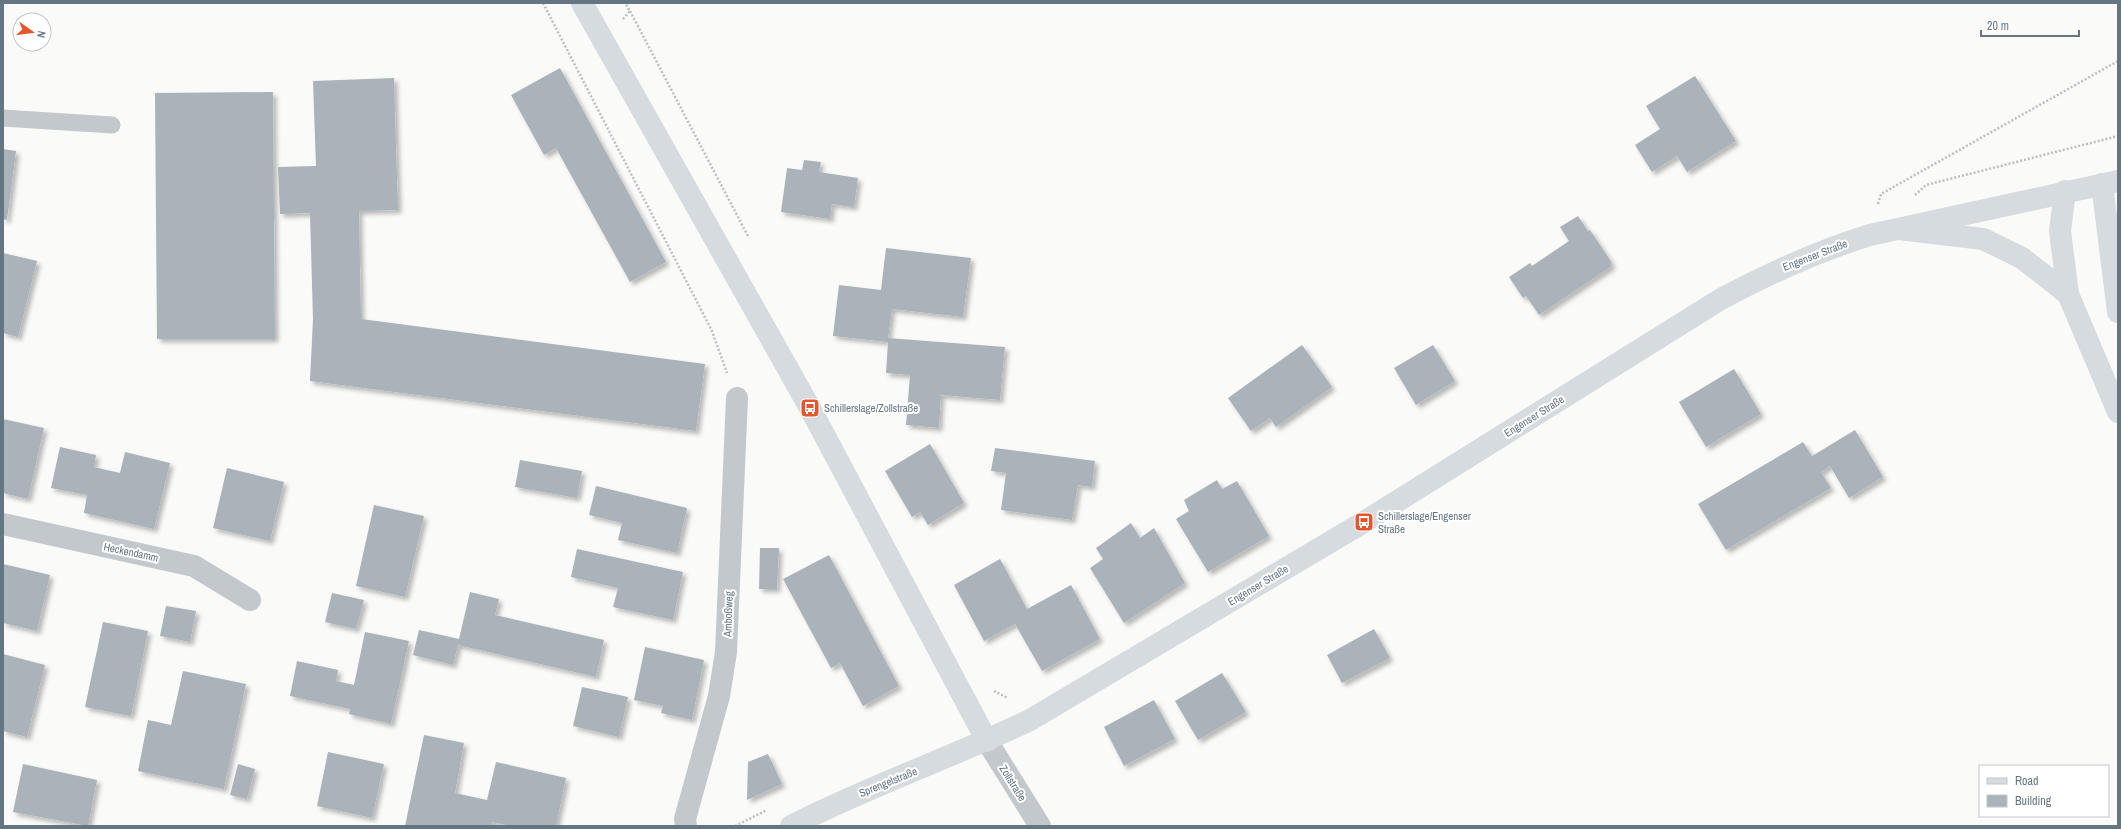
<svg xmlns="http://www.w3.org/2000/svg" width="2121" height="829" viewBox="0 0 2121 829" font-family="'Archivo Narrow',sans-serif">
  <style>
    .building { fill: #aab3b9; filter: url(#shadow) }
    .lines { fill: none; stroke-linecap: round; stroke-linejoin: round }
    .path { stroke: #bbbfc2; stroke-width: 2.5; stroke-dasharray: 2 2; stroke-linecap: butt }
    .lane { stroke: #c3c8cc; stroke-width: 17 }
    .street { stroke: #c3c8cc; stroke-width: 22 }
    .secondary { stroke: #d6dbdf; stroke-width: 22 }
    .highway { stroke: #d6dbdf; stroke-width: 22 }
    .labels { text-anchor: middle; stroke-width: 4; stroke-linejoin: round; paint-order: stroke }
    .street-label { font-size: 11px; fill: #657683; stroke: #fff }
    .poi-label { font-size: 11px; fill: #657683; stroke: #fff; text-anchor: start }
  </style>
  <defs>
    <filter id="shadow"><feDropShadow dx="3.5" dy="3.5" stdDeviation="2" flood-color="#0004"/></filter>
  </defs>
  <rect width="100%" height="100%" fill="#fafaf8"/>
  <!-- building -->
  <g class="building">
    <polygon points="560,68 666,262 630,282 556,148 544,155 511,95"/>
    <polygon points="1695,76 1736,141 1687,172 1677,156 1652,172 1635,145 1660,129 1646,106"/>
    <polygon points="394,78 398,210 359,211 361,319 705,364 696,431 310,381 313,319 310,213 280,214 278,167 316,166 313,81"/>
    <polygon points="273,92 275,339 157,339 155,93"/>
    <polygon points="3,149 16,151 7,220 3,219"/>
    <polygon points="804,160 821,162 819,172 858,178 854,207 832,204 830,219 781,212 787,168 802,170"/>
    <polygon points="1578,216 1588,231 1590,230 1612,263 1610,264 1612,266 1539,315 1526,296 1523,298 1509,277 1530,263 1532,266 1569,241 1560,227"/>
    <polygon points="886,248 971,258 963,317 892,309 888,338 1005,347 1000,400 941,395 939,428 906,425 910,375 886,373 888,342 833,336 839,285 881,290"/>
    <polygon points="3,253 37,261 18,337 3,333"/>
    <polygon points="1302,345 1332,387 1276,427 1270,418 1251,431 1228,398"/>
    <polygon points="1433,345 1455,381 1416,405 1394,368"/>
    <polygon points="1734,369 1761,414 1706,447 1679,402"/>
    <polygon points="3,419 44,428 28,499 3,493"/>
    <polygon points="1855,430 1883,477 1849,498 1830,466 1821,472 1831,488 1726,550 1698,504 1803,442 1812,456"/>
    <polygon points="930,444 964,503 928,525 920,512 912,517 885,471"/>
    <polygon points="60,447 96,455 94,467 120,473 125,452 170,463 154,529 84,513 87,495 51,488"/>
    <polygon points="995,448 1095,461 1092,487 1078,485 1072,520 1001,510 1006,473 991,471"/>
    <polygon points="520,460 582,471 577,498 515,487"/>
    <polygon points="227,468 284,482 270,541 213,528"/>
    <polygon points="1217,480 1222,489 1237,481 1269,536 1208,572 1176,519 1189,511 1184,500"/>
    <polygon points="596,486 687,508 677,553 618,540 622,523 589,515"/>
    <polygon points="374,505 424,516 405,597 356,586"/>
    <polygon points="1131,523 1140,538 1154,528 1185,583 1124,623 1090,568 1103,559 1096,548"/>
    <polygon points="760,548 779,548 777,589 759,589"/>
    <polygon points="577,549 683,572 673,620 613,607 618,588 571,577"/>
    <polygon points="829,555 899,686 863,706 840,663 831,668 783,579"/>
    <polygon points="1000,559 1027,609 1071,585 1100,639 1042,671 1015,624 984,641 954,585"/>
    <polygon points="3,564 50,575 37,631 3,623"/>
    <polygon points="470,592 499,599 495,615 604,640 596,677 458,645 453,665 413,655 419,630 459,639"/>
    <polygon points="332,593 364,600 356,629 325,622"/>
    <polygon points="166,606 196,611 190,642 160,636"/>
    <polygon points="103,622 148,631 131,716 85,707"/>
    <polygon points="1374,629 1390,658 1342,683 1327,655"/>
    <polygon points="365,632 409,641 391,724 349,714 350,709 290,696 297,661 338,670 336,681 354,685"/>
    <polygon points="645,647 704,660 692,720 661,713 663,706 634,700"/>
    <polygon points="3,654 45,665 27,737 3,731"/>
    <polygon points="183,671 246,684 224,789 138,771 148,720 171,725"/>
    <polygon points="1222,673 1246,712 1198,740 1175,701"/>
    <polygon points="582,687 628,697 619,737 573,726"/>
    <polygon points="1154,700 1175,739 1124,766 1104,727"/>
    <polygon points="424,735 464,743 455,793 487,800 496,762 566,778 556,826 511,826 492,822 491,826 405,826"/>
    <polygon points="328,752 384,764 372,818 317,806"/>
    <polygon points="768,754 782,784 747,800 748,762"/>
    <polygon points="23,764 97,780 88,826 13,812"/>
    <polygon points="238,764 255,769 247,799 230,795"/>
  </g>
  <g class="lines">
    <!-- path -->
    <g class="path">
      <polyline points="543,3 712,331 727,373"/>
      <polyline points="630,11 749,238"/>
      <polyline points="623,19 630,11 625,3"/>
      <polyline points="1915,195 1926,185 2118,136"/>
      <polyline points="1878,204 1881,194 2118,61"/>
      <polyline points="994,691 1008,698"/>
      <polyline points="735,826 767,810"/>
    </g>
    <!-- lane -->
    <polyline class="lane" points="3,118 112,125"/>
    <!-- street -->
    <g class="street">
      <polyline points="3,524 194,566 250,600"/>
      <polyline points="987,741 1040,826"/>
      <polyline points="686,826 685,819 719,696 726,652 737,398"/>
    </g>
    <!-- secondary -->
    <g class="secondary">
      <polyline points="582,3 810,408 987,741"/>
      <path d="M791 826C869 786 951 758 1030 720L1364 522 1721 299C1770 273 1817 251 1870 235L2118 181"/>
    </g>
    <!-- highway -->
    <g class="highway">
      <polyline points="2102,184 2118,312"/>
      <polyline points="2065,191 2060,231 2068,294 2118,412"/>
      <polyline points="1899,229 1983,239 2022,258 2068,294"/>
    </g>
  </g>
  <!-- icons -->
  <defs>
    <symbol id="bus-square" viewBox="-11 -11 22 22"><rect x="-9" y="-9" width="18" height="18" rx="4" fill="#e4572e" stroke="#fff"/><path d="M-5-6H5V4H4V6H2V4H-2V6H-4V4H-5ZM-3.5-4V0h7V-4ZM-3.5 1.2v1.5H-2V1.2ZM2 1.2v1.5H3.5V1.2Z" fill="#fff"/></symbol>
  </defs>
  <g fill-rule="evenodd">
    <use href="#bus-square" x="799" y="397" width="22" height="22"/>
    <use href="#bus-square" x="1353" y="511" width="22" height="22"/>
  </g>
  <g class="labels">
    <!-- street labels -->
    <g class="street-label">
      <text transform="translate(1815 255) rotate(-21)" y="4">Engenser Straße</text>
      <text transform="translate(1534 416) rotate(-32)" y="4">Engenser Straße</text>
      <text transform="translate(131 552) rotate(12)" y="4">Heckendamm</text>
      <text transform="translate(1258 585) rotate(-31)" y="4">Engenser Straße</text>
      <text transform="translate(728 614) rotate(-88)" y="4">Amboßweg</text>
      <text transform="translate(888 782) rotate(-22)" y="4">Sprengelstraße</text>
      <text transform="translate(1013 783) rotate(58)" y="4">Zollstraße</text>
    </g>
    <!-- poi labels -->
    <g class="poi-label">
      <text x="824" y="412">Schillerslage/Zollstraße</text>
      <text x="1378" y="520">Schillerslage/Engenser<tspan x="1378" dy="13">Straße</tspan></text>
    </g>
  </g>
  <!-- border -->
  <rect width="2121" height="829" fill="none" stroke="#657683" stroke-width="8"/>
  <!-- legend -->
  <rect x="1979" y="765" width="130" height="52" fill="#ffffff" stroke="#c1c8cd"/>
  <rect x="1987" y="778" width="20" height="6" fill="#d6dbdf" stroke="#c1c8cd"/>
  <text x="2015" y="785" font-size="12" fill="#657683">Road</text>
  <rect x="1987" y="795" width="20" height="12" fill="#aab3b9" stroke="#c1c8cd"/>
  <text x="2015" y="805" font-size="12" fill="#657683">Building</text>
  <!-- north arrow -->
  <g transform="translate(32 32) rotate(104)"><circle r="19" fill="#ffffff" stroke="#c1c8cd"/>
  <path d="M0-3L7 15L0 10L-7 15Z" fill="#e4572e"/>
  <text y="-6" font-size="11" font-weight="bold" text-anchor="middle" fill="#657683">N</text>
  </g>
  <!-- scale -->
  <path d="M1981 30v6h98v-6" fill="none" stroke="#657683" stroke-width="2"/>
  <text x="1987" y="30" font-size="12" fill="#657683" stroke="#ffffff" stroke-width="3" paint-order="stroke">20 m</text>
</svg>
